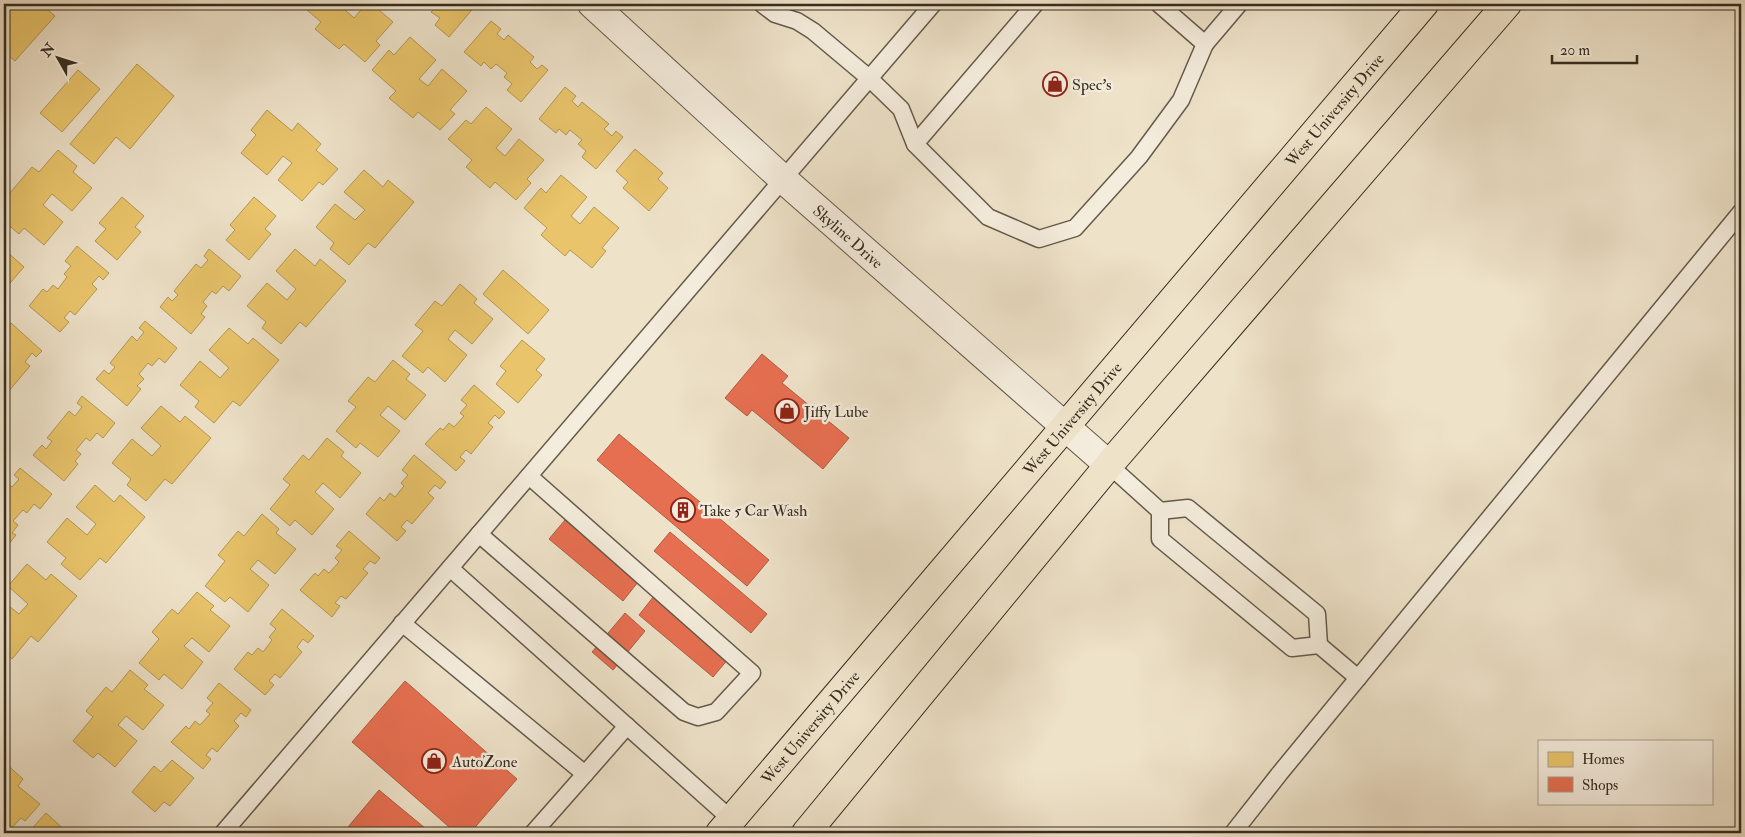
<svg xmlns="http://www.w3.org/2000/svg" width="1745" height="837" viewBox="0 0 1745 837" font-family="'IM FELL Double Pica',serif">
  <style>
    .homes { fill: #e9c46a; stroke: #b39754 }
    .shops { fill: #e76f51; stroke: #b25b42 }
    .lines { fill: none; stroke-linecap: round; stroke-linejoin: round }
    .service-casing { stroke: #645a4a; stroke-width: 19 }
    .tertiary-casing { stroke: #645a4a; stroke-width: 30 }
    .trunk-casing { stroke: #362d20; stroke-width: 30 }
    .service { stroke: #f4ecdc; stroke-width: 16 }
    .tertiary { stroke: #f4ecdc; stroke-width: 28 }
    .trunk { stroke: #eee2c9; stroke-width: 28 }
    .labels { text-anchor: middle; stroke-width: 5; stroke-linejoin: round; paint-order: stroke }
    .poi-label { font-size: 16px; fill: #362d20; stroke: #f4ecdc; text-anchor: start }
    .street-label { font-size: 16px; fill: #362d20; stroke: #f4ecdc }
  </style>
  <rect width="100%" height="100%" fill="#eee2c9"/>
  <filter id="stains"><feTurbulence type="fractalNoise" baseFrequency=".004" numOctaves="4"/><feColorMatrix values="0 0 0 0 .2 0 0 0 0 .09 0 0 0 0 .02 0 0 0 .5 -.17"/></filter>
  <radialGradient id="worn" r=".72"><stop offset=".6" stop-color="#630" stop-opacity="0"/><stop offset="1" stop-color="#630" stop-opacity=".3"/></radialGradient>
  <!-- homes -->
  <g class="homes">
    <polygon points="4,4 41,4 55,16 15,61 9,56 4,62"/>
    <polygon points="300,4 350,4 345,10 354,18 366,4 372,4 393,22 376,41 380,45 365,62 344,44 339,49 315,29 321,22"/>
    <polygon points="430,4 475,4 476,5 449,37 435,25 440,18 431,12 435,8"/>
    <polygon points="491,21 501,29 497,34 504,40 508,35 534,57 530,62 537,69 542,65 548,70 521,102 507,90 512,84 504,77 507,73 496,64 491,69 484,62 481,66 464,52"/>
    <polygon points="410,37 436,60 419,79 428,86 442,69 467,91 450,110 455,114 440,130 418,112 413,118 389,98 396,91 372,70 389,50 394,55"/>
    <polygon points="137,64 174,96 130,149 116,137 94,164 70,144"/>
    <polygon points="78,70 100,89 62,132 40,113"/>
    <polygon points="565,87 576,96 572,101 578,107 582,102 609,124 604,129 612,136 616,131 623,137 596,169 582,157 586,151 578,144 582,140 570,130 566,135 559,129 556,133 539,119"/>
    <polygon points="486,107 512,129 496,148 505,156 519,139 544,160 527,179 531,183 516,200 495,182 490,188 466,167 472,160 448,139 466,120 471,124"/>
    <polygon points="267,110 292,131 298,123 321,144 316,150 338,169 323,185 319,182 302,201 278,180 292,163 283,156 267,175 241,153 256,135 251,130"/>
    <polygon points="635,149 663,173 658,179 668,188 649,211 623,188 628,182 616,171"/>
    <polygon points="58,150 77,166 73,172 92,188 72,211 52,194 43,205 63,222 44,245 24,228 19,234 4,221 4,200 32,167 39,172"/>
    <polygon points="364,170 383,187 388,180 414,202 375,248 368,243 349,265 330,249 334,243 316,227 335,204 355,220 365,210 344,192"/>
    <polygon points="561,175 587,197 571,216 580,224 594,207 619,228 602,248 606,251 592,268 570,250 565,256 541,235 547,228 524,208 541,188 546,193"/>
    <polygon points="122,197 144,216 135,227 141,232 117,260 95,241 106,229 99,223"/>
    <polygon points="254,197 276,216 265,229 271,234 249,260 226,240 235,230 230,225"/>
    <polygon points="4,239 10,245 5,250 24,267 4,290"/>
    <polygon points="77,246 109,273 103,280 99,276 92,284 97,289 75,315 70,311 64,318 69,322 60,332 29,306 43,289 47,292 53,285 58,289 67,277 64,274 71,266 65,261"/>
    <polygon points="209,249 241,276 229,291 223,286 216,294 212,291 203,302 207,306 201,314 205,317 191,334 160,307 168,297 172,301 178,295 174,291 196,264 201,268 208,260 204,256"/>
    <polygon points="295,249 315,266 320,259 346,281 306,327 300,322 281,344 262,328 266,322 247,306 267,283 287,300 296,289 276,271"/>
    <polygon points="503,270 549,310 528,334 483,294"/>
    <polygon points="460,284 477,299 474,303 493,319 472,344 455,330 448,339 467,355 445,382 428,367 423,373 402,356 423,331 415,325 435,301 442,306"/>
    <polygon points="145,321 177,348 165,363 159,358 152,366 148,363 139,374 144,379 137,386 141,389 127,406 96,379 104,370 109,374 115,367 110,363 132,336 137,341 144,332 139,328"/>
    <polygon points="11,323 42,351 36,357 32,353 25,362 30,366 8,392 4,389 4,332"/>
    <polygon points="229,328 248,344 253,338 279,360 240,406 233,401 214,423 195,407 199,401 180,385 200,361 220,378 229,368 209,350"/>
    <polygon points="522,340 545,359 536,370 542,375 518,403 496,384 506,371 500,366"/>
    <polygon points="393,360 410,374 406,379 426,395 405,420 388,406 380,415 400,431 378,457 360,443 356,448 336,431 356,407 348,401 368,377 375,382"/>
    <polygon points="474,385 505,412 499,419 495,415 488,423 493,427 471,454 466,450 460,457 465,461 456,471 425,444 440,428 443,430 449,423 454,427 464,416 460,413 467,405 461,400"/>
    <polygon points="82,396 115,423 103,438 97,433 90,441 86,438 76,450 81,454 75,461 78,464 64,481 33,455 42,445 46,449 52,441 47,438 69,411 75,416 82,407 77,403"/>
    <polygon points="161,406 180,422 185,416 211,438 172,484 165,479 146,501 127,485 131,479 112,463 132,439 152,456 161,446 141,428"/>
    <polygon points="327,438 344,452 341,456 361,473 340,498 323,483 315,492 334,509 312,535 295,520 290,526 270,509 290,485 283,479 303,455 309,460"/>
    <polygon points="414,455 446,482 440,489 435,485 428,493 434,498 412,524 407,520 401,527 406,531 397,541 366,514 380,497 384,501 390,493 395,497 404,486 401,483 408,475 402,470"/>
    <polygon points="20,468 52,494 40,509 34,504 27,513 23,510 13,521 18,525 12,533 16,535 4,550 4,486 7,483 12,487 19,479 14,475"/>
    <polygon points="95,485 114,502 120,495 145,517 106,563 100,558 80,580 61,564 66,558 47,542 67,518 87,535 96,524 76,507"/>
    <polygon points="262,514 279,529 276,533 296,549 275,574 258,560 250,569 269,585 248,612 230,597 225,602 205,586 225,561 218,555 238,531 244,536"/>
    <polygon points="349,531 380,558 375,564 370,561 363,569 368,573 346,599 341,596 335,603 340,606 332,617 300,590 315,573 318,576 324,569 329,573 339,562 335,558 342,550 336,546"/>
    <polygon points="27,564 46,580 51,574 77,596 38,642 31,636 12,659 4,652 4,602 19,614 28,604 8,586"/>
    <polygon points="197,592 214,606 210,610 230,626 209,652 192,638 184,646 203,662 182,689 164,674 159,680 139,663 159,639 152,632 172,609 178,614"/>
    <polygon points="282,609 314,636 308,643 303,639 297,647 302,652 280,678 275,674 269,681 274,685 265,695 234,669 248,652 252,655 258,648 263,652 272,640 269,637 276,629 270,624"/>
    <polygon points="130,670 148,685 144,689 164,705 143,730 126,716 118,725 137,741 115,767 98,753 93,758 73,741 93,717 86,711 106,687 112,692"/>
    <polygon points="219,683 251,710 246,717 241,713 234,721 239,726 217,752 212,748 206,755 211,759 203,769 171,742 186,726 189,729 195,721 200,725 210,714 206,711 213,703 207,698"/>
    <polygon points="172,760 194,778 170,806 164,802 155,812 132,792 154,766 161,772"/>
    <polygon points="4,762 23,779 18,786 40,804 25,821 21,818 7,833 4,833"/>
    <polygon points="46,813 68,833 28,833"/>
    <polygon points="76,827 83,833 70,833"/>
  </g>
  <!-- shops -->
  <g class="shops">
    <polygon points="762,354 788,376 782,383 849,438 823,469 752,410 747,416 725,398"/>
    <polygon points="619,434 769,560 747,586 597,460"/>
    <polygon points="565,520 638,582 623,601 549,539"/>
    <polygon points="670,532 767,614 751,633 654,551"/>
    <polygon points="654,596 729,658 713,677 639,615"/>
    <polygon points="625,613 645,631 613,670 592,652"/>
    <polygon points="405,681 517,779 470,833 456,833 352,742"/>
    <polygon points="379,790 431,833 343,833"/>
  </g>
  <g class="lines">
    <defs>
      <g id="service">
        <polyline points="762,4 775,14 797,21 813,31 869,78 901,109 915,144 988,217 1039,239 1075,228 1139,157 1181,100 1205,44"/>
        <polyline points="1159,4 1205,44 1239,4"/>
        <polyline points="915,144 1035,4"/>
        <polyline points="1109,465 1160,511 1160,539 1292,648 1319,645 1358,678"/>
        <polyline points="1160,511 1188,508 1317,614 1319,645"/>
        <polyline points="479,534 684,712 698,717 716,712 752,673 529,476"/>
        <polyline points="450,568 732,820"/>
        <polyline points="402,623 585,774 627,726"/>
        <polyline points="223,833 933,4"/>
        <polyline points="533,833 585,774"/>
        <polyline points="1233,833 1280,773 1741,212"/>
      </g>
      <g id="tertiary">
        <path id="s1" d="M592 4 784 180 1109 465"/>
      </g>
      <g id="trunk">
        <path id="s2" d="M720 833 1424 4"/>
        <polyline points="806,833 1109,465 1507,4"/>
      </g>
    </defs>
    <!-- service casing -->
    <use href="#service" class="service-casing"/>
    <!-- tertiary casing -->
    <use href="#tertiary" class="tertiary-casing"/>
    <!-- trunk casing -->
    <use href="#trunk" class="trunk-casing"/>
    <!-- service -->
    <use href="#service" class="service"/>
    <!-- tertiary -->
    <use href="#tertiary" class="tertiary"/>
    <!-- trunk -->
    <use href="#trunk" class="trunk"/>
  </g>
  <!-- icons -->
  <defs>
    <symbol id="shop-ring" viewBox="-11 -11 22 22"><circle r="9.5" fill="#f4ecdc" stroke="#8f2418" stroke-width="1.5"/><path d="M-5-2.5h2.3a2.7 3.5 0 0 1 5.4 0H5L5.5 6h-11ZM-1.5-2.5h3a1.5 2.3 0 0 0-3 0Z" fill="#8f2418"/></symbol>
    <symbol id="building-ring" viewBox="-11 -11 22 22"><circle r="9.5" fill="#f4ecdc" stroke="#8f2418" stroke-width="1.5"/><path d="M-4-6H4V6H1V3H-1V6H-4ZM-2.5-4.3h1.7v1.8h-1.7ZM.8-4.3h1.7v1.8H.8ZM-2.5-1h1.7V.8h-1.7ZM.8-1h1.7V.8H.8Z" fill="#8f2418"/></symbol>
  </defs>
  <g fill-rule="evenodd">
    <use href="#shop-ring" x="1041" y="70" width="28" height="28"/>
    <use href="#shop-ring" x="773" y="397" width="28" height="28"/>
    <use href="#building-ring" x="669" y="496" width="28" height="28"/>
    <use href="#shop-ring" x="420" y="747" width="28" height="28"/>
  </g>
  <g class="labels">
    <!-- poi labels -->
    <g class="poi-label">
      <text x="1072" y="90">Spec's</text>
      <text x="804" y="417">Jiffy Lube</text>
      <text x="700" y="516">Take 5 Car Wash</text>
      <text x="452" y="767">AutoZone</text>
    </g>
    <!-- street labels -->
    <g class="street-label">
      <text dy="6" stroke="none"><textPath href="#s2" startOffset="949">West University Drive</textPath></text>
      <text dy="6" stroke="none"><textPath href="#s1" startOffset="346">Skyline Drive</textPath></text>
      <text dy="6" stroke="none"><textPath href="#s2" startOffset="544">West University Drive</textPath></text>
      <text dy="6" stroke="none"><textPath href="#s2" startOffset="139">West University Drive</textPath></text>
    </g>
  </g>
  <!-- margin -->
  <rect width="1745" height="837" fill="none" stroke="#eee2c9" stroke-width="20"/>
  <rect x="5" y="5" width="1735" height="827" fill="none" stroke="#362d20" stroke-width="2.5"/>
  <rect x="10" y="10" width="1725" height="817" fill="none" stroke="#362d20"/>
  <!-- legend -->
  <rect x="1538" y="740" width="175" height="65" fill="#f4ecdc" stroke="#a8a091"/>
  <rect x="1548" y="752" width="25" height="15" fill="#e9c46a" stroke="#a8a091"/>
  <text x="1582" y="764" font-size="15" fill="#362d20">Homes</text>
  <rect x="1548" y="777" width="25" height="15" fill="#e76f51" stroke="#a8a091"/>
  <text x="1582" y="790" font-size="15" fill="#362d20">Shops</text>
  <!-- north arrow -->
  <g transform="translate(58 58) rotate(309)" stroke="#f4ecdc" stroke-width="4" paint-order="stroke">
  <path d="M0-4L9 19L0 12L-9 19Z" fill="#362d20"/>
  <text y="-8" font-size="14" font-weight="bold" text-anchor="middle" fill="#362d20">N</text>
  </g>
  <!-- scale -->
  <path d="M1552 55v8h85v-8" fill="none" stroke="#362d20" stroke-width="2.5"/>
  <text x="1560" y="55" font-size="15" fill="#362d20" stroke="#f4ecdc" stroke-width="4" paint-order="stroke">20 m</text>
  <rect width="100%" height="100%" filter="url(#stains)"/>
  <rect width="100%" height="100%" fill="url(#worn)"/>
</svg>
